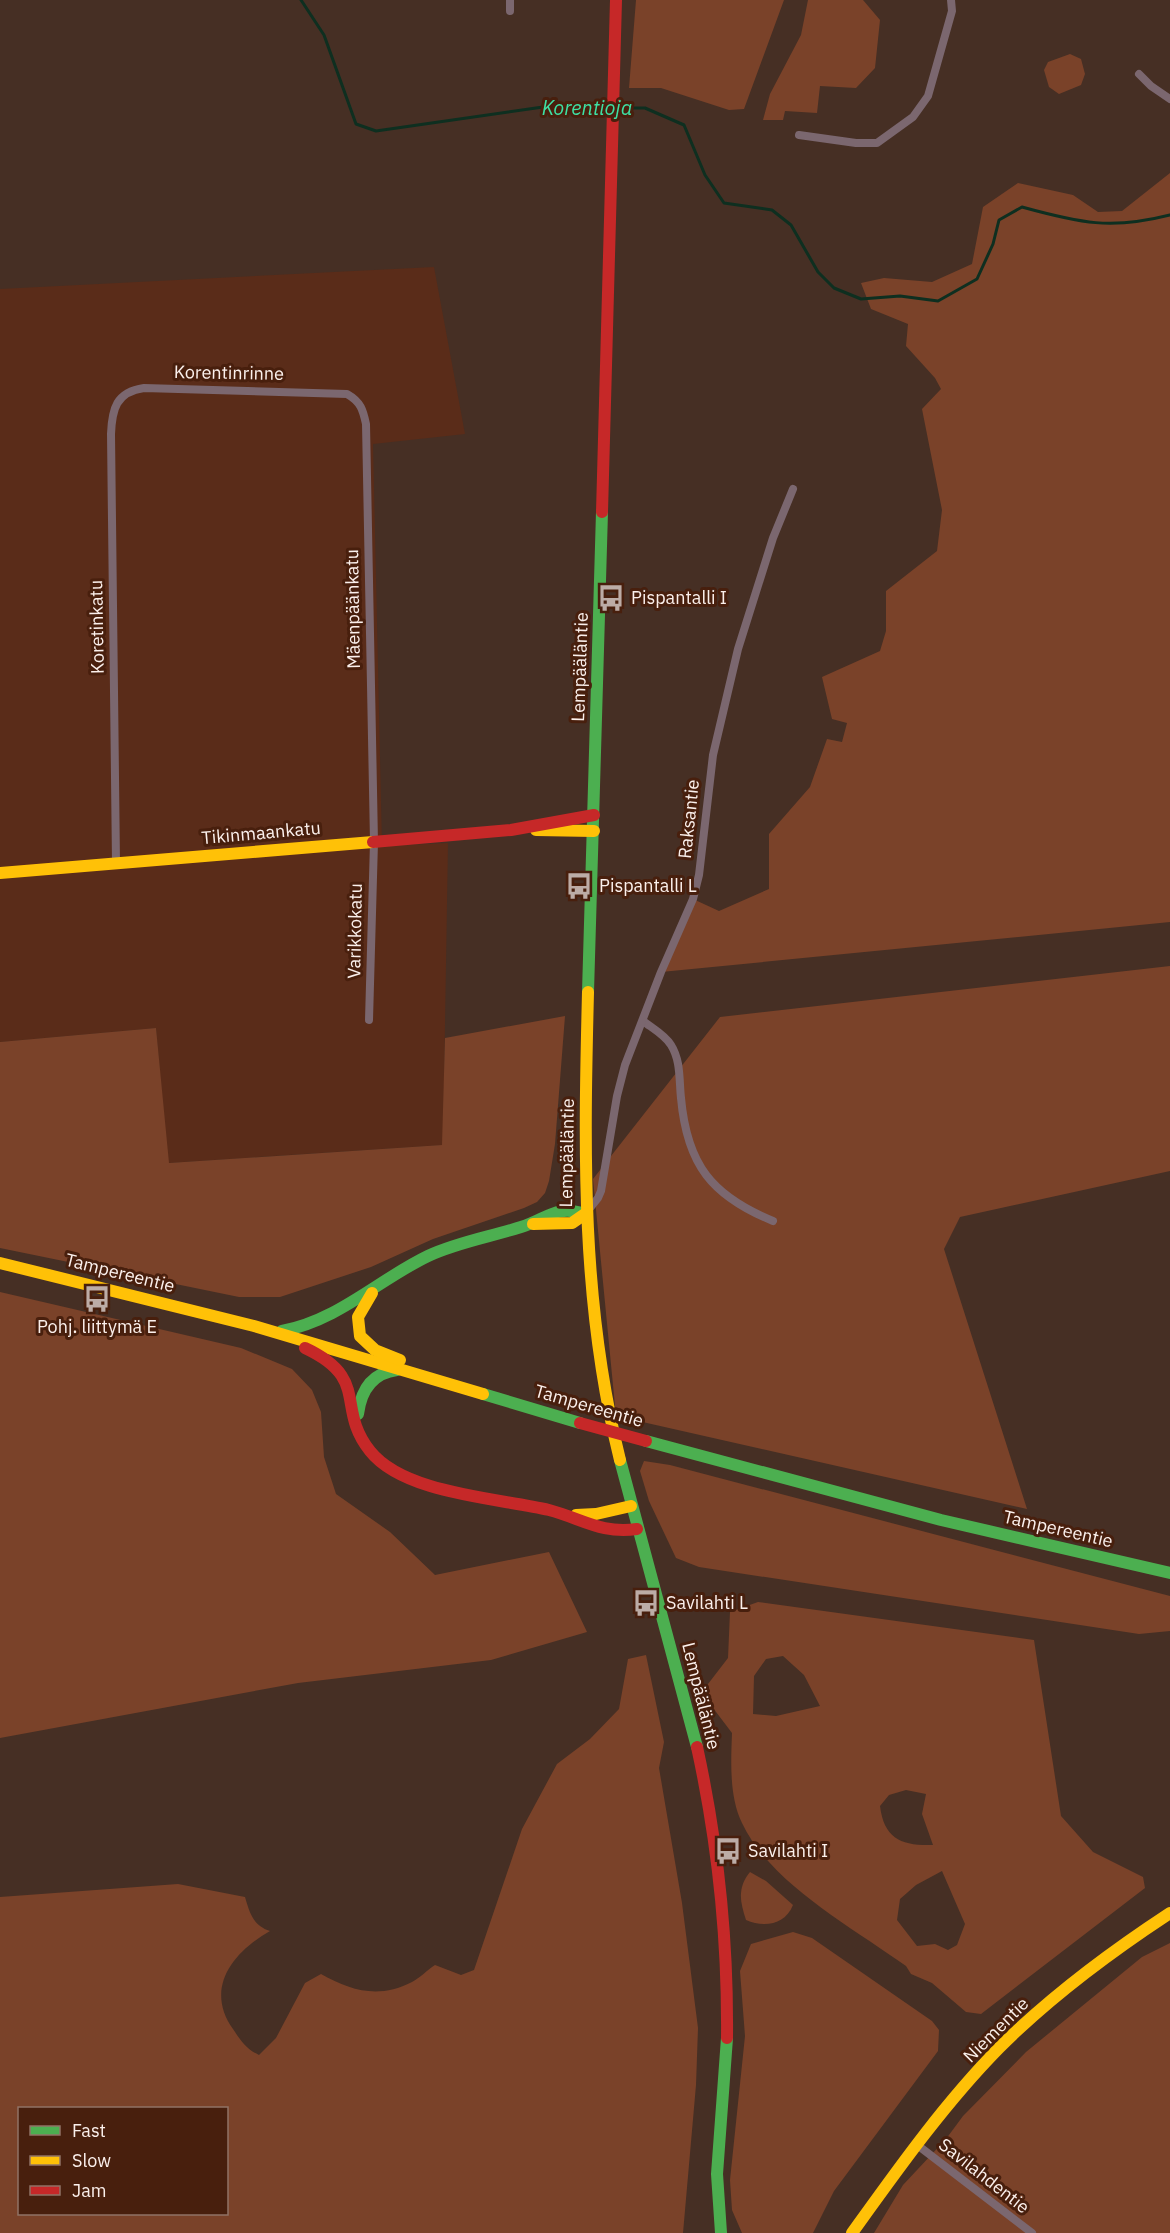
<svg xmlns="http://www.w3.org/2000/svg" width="1170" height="2233" viewBox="0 0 1170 2233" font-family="'IBM Plex Sans',sans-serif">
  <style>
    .built { fill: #5a2c19 }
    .green { fill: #7a4229; fill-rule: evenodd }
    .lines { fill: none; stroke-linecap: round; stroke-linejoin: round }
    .stream { stroke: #0e2f20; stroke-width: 3 }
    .street { stroke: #7b676f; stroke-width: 8 }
    .fast { stroke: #4caf50; stroke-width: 12 }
    .slow { stroke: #ffc107; stroke-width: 12 }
    .jam { stroke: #c62828; stroke-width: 12 }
    .jam-bridge { stroke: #c62828; stroke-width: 12 }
    .labels { text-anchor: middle; stroke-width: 6; stroke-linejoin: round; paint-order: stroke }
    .street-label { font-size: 18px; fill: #fbf0ec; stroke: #481f0d }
    .poi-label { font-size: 18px; fill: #fbf0ec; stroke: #481f0d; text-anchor: start }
    .water-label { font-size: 20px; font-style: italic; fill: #3ee0a4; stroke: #481f0d }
  </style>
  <rect width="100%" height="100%" fill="#462f24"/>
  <!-- built -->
  <polygon class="built" points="434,267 465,434 373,444 382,846 448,843 443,1145 168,1163 156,1028 0,1042 0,289"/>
  <!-- green -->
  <g class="green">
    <polygon points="636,0 784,0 744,109 729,110 661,88 629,88"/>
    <polygon points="808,0 863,0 880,20 875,68 856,88 820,86 817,113 785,111 783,120 763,120 770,94 801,35"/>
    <polygon points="1070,54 1081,59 1085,74 1081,85 1059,94 1049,87 1044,70 1048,62"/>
    <polygon points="1170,173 1170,922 661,972 693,899 719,911 769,889 769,834 810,787 827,739 842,742 847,723 832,719 822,677 880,651 886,631 886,591 937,551 942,510 922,409 941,389 935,378 906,346 908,324 871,309 861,283 884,278 932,282 972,264 983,207 1018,183 1073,195 1098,212 1122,211"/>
    <polygon points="1170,966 1170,1171 960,1217 944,1249 1027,1509 616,1416 593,1179 720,1017"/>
    <polygon points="565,1016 555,1144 549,1181 545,1193 537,1202 524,1208 433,1239 371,1267 280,1297 239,1297 0,1248 0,1042 156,1028 169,1163 442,1145 445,1038"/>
    <polygon points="0,1292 241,1348 292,1369 312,1390 321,1412 324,1457 336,1494 390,1532 435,1575 549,1552 587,1632 491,1660 298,1683 0,1738"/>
    <polygon points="644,1461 670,1465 1170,1596 1170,1631 1139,1634 699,1567 676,1558 649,1501 640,1471"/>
    <path d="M758 1602 1034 1640 1061 1816 1093 1852 1143 1877 1145 1888 981 2014 966 2012 932 1983 911 1974 906 1966C852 1927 771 1884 742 1823 729 1796 731 1762 732 1733L710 1704 708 1684 728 1658 730 1612ZM783 1656 804 1675 820 1706 776 1716 753 1714 754 1676 766 1659ZM906 1790 926 1794 922 1814 933 1845C902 1846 884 1839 880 1806L889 1795ZM942 1871 965 1924 957 1945 948 1950 935 1944 917 1946 897 1920 900 1899 916 1885Z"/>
    <path d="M646 1655 664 1742 659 1768 682 1903 698 2028 696 2085 683 2233H0V1897L178 1884 245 1897C250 1914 253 1925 270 1931 233 1952 204 1988 233 2029 241 2041 246 2049 259 2055L276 2038 305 1983 321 1974C351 1991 379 1999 412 1982 420 1978 427 1970 435 1965L461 1975 474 1970 522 1829 557 1764 590 1739 619 1709 628 1659ZM20 2108H226V2214H20Z"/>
    <path d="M750 1872 766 1881 793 1905C785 1925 764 1928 746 1920 740 1902 737 1888 750 1872Z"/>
    <polygon points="793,1932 812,1938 932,2021 939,2030 938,2051 834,2191 813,2233 742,2233 732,2210 730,2180 745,2036 740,1971 751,1944"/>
    <polygon points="1170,1943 1170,2233 874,2233 903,2185 946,2139 963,2116 1026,2052 1142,1957"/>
  </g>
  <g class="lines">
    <!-- stream -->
    <g class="stream">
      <polyline points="301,0 324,35 356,124 376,131 550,106 611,107"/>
      <path d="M617 108H645L684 125 705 175 724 203 772 210 791 225 818 272 834 288 861 299 900 296 938 301 977 279 993 244 999 220 1022 207C1080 223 1111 230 1170 215"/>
    </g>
    <!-- street -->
    <g class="street">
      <polyline points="510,11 510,0"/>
      <polyline points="1139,74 1151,86 1170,99"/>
      <polyline points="799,135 856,143 877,143 913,117 928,96 952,11 951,0"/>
      <path d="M116 863 111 434C112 409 116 392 144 388L347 394C361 402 363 410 366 424L374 842 369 1020"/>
      <path d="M643 1021C652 1028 665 1035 671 1045 681 1061 679 1080 681 1098 687 1165 712 1196 773 1221"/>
      <polyline points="585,1214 598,1198 601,1191 617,1096 625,1065 661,972 693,899 699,875 713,755 738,649 773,538 793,489"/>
      <polyline points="916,2144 1032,2233"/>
    </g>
    <!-- fast -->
    <g class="fast">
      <polyline points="588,992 602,512"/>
      <path d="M282 1331C339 1320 378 1280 428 1256 458 1242 490 1237 521 1227 547 1219 556 1204 585 1214"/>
      <polyline points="483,1394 580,1423"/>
      <path d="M358 1414C361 1390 372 1373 397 1370"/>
      <polyline points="646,1441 941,1520 1170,1573"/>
      <polyline points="620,1460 697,1747"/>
      <polyline points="721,2233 717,2174 727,2038"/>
    </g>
    <!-- slow -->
    <g class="slow">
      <polyline points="536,830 594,831"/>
      <polyline points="0,873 373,842"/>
      <path d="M588 992C584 1152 581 1303 620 1460"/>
      <polyline points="533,1224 572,1223 585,1214"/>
      <polyline points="0,1263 254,1326 483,1394"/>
      <polyline points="372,1293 358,1317 360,1336 375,1350 400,1360"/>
      <polyline points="576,1515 596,1514 631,1506"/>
      <path d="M852 2233C898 2169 944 2104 999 2048 1051 1996 1109 1953 1170 1913"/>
    </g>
    <!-- jam -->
    <g class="jam">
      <polyline points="602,512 616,0"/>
      <polyline points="373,842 511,830 594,815"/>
      <path d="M305 1348C371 1379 335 1407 370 1451 404 1494 498 1498 549 1510 583 1519 601 1534 637 1529"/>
      <path d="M697 1747C718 1843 728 1941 727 2038"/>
    </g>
    <!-- jam-bridge -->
    <polyline class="jam-bridge" points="580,1423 646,1441"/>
  </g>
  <!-- icons -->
  <defs>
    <symbol id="bus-bare" viewBox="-9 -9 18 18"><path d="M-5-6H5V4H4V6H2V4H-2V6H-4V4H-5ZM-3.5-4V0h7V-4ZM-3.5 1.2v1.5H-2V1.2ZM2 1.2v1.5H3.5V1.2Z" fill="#bcaca6" stroke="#481f0d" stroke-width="2.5" paint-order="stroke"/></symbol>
  </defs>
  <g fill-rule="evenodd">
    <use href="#bus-bare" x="592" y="579" width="38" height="38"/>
    <use href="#bus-bare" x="560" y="867" width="38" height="38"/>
    <use href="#bus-bare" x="78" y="1280" width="38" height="38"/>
    <use href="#bus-bare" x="627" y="1584" width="38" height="38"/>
    <use href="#bus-bare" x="709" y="1832" width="38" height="38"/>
  </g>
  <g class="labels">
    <!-- street labels -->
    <g class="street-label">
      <text transform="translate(229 373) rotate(1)" y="6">Korentinrinne</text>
      <text transform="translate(353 609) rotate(-91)" y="6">Mäenpäänkatu</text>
      <text transform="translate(97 627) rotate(-91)" y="6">Koretinkatu</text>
      <text transform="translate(580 667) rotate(-88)" y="6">Lempääläntie</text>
      <text transform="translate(689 819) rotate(-84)" y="6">Raksantie</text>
      <text transform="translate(261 833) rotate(-5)" y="6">Tikinmaankatu</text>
      <text transform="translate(355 931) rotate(-89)" y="6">Varikkokatu</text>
      <text transform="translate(567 1153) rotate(-89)" y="6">Lempääläntie</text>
      <text transform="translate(120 1273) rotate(14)" y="6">Tampereentie</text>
      <text transform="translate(589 1406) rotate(16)" y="6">Tampereentie</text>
      <text transform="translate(1058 1529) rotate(13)" y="6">Tampereentie</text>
      <text transform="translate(701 1696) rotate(76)" y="6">Lempääläntie</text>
      <text transform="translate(996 2030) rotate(-45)" y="6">Niementie</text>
      <text transform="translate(984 2176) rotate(38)" y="6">Savilahdentie</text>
    </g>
    <!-- poi labels -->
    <g class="poi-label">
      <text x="631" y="604">Pispantalli I</text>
      <text x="599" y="892">Pispantalli L</text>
      <text x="97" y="1333" text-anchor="middle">Pohj. liittymä E</text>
      <text x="666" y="1609">Savilahti L</text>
      <text x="748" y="1857">Savilahti I</text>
    </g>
    <!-- water labels -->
    <g class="water-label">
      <text x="587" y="115">Korentioja</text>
    </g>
  </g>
  <!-- legend -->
  <rect x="18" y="2107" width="210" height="108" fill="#481f0d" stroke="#907366" stroke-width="1.5"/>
  <rect x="30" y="2126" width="30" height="9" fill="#4caf50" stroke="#907366" stroke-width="1.5"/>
  <text x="72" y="2137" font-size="18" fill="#fbf0ec">Fast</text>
  <rect x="30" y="2156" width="30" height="9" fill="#ffc107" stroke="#907366" stroke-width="1.5"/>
  <text x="72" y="2167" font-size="18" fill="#fbf0ec">Slow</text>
  <rect x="30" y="2186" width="30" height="9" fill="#c62828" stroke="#907366" stroke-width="1.5"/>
  <text x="72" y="2197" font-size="18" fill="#fbf0ec">Jam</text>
</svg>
